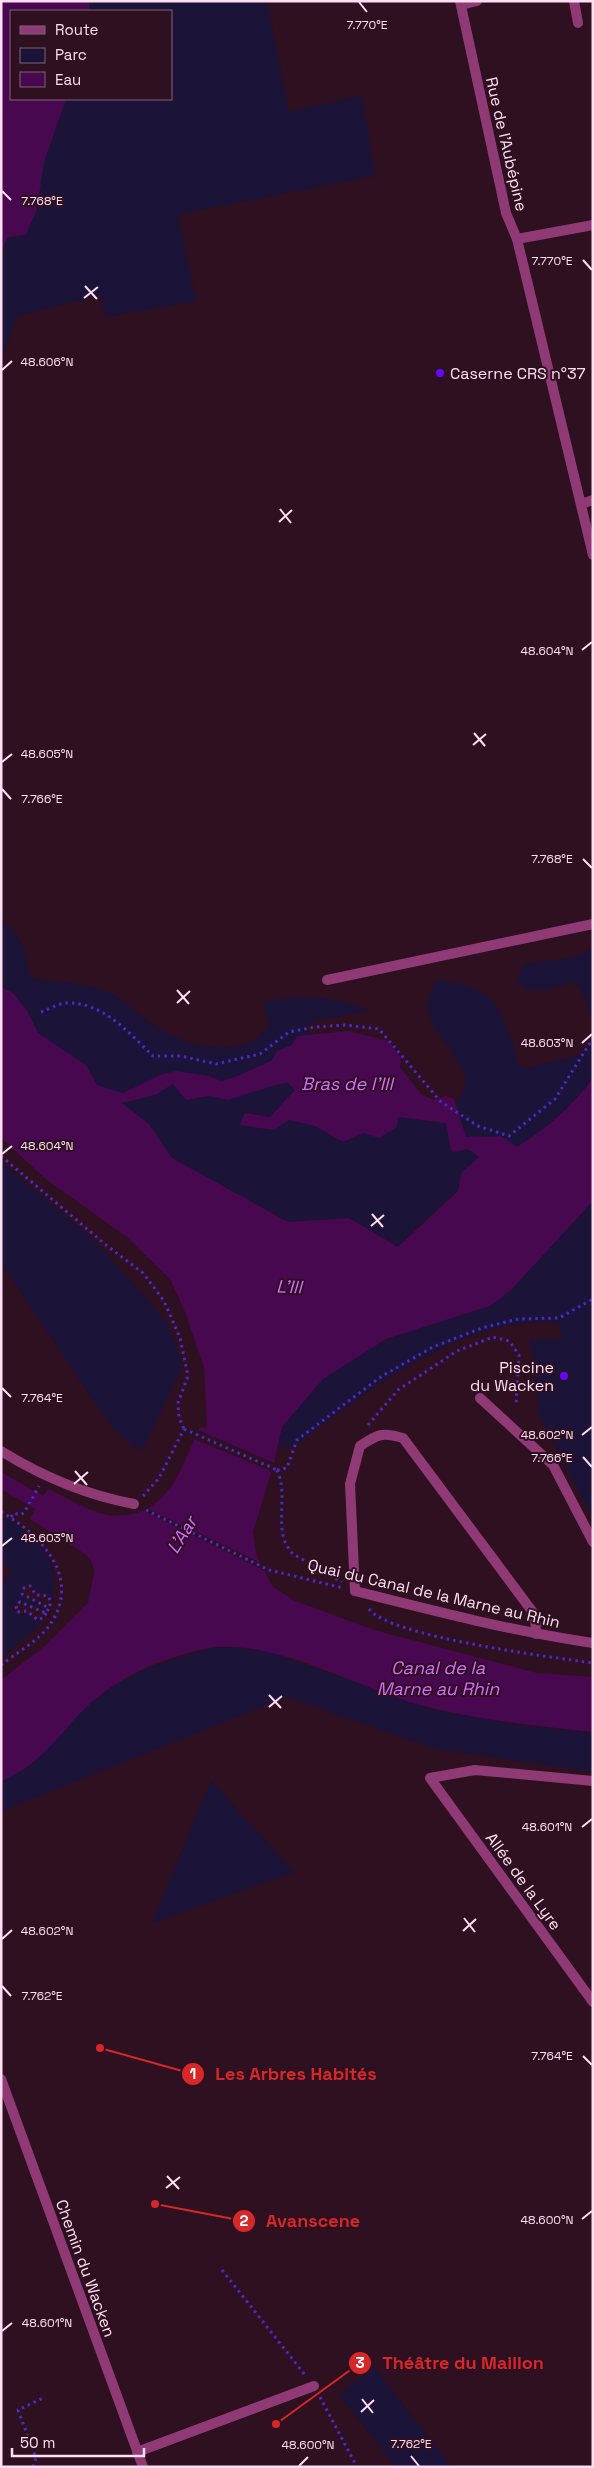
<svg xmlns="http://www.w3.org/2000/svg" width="594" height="2468" viewBox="0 0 594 2468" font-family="'Space Grotesk',sans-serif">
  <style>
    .green { fill: #1b1338 }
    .water { fill: #48084f; fill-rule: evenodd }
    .pier { fill: #2e1021 }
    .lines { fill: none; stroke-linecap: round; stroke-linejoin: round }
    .path { stroke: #4a2ac6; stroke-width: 3; stroke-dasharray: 2.5 4; stroke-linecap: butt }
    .service { stroke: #8f3975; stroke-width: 10 }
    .minor { stroke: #8f3975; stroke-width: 10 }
    .ticks { fill: none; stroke: #ffddf2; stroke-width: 2 }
    .poi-dot { fill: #6309ff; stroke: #2e1021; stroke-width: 2 }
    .labels { text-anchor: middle; stroke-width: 4; stroke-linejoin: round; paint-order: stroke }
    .street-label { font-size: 16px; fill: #ffddf2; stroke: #2e1021 }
    .poi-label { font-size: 16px; fill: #ffddf2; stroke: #2e1021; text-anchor: start }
    .water-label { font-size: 18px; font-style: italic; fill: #d76bff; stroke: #2e1021 }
    .ticks-label { font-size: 12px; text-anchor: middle; fill: #ffddf2; stroke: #2e1021; stroke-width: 4; stroke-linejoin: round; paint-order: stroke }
    .leader { fill: none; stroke: #d62828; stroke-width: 2 }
    .callout-dot { fill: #d62828; stroke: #2e1021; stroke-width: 2 }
    .mark-label { font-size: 15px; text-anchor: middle; font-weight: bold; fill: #fff }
    .callout-label { font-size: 18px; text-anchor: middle; font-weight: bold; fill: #d62828; stroke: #2e1021; stroke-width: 4; stroke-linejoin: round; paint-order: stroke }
  </style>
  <rect width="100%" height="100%" fill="#2e1021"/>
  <!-- green -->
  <g class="green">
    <polygon points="89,1 267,1 289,112 362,95 375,176 178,214 196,301 105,317 101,295 17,316 1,361 1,252 8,237 26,235 37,209 43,162 66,99 171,99 171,11 89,11"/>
    <path d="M1 919C22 939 27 947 29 977 56 983 83 982 108 992 123 999 135 1012 148 1021 176 1042 214 1055 248 1043 256 1040 263 1032 270 1027L263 1004C289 991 344 999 369 1011L318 1020 303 1028 321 1040 394 1050 413 1093 445 1107 461 1098C462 1092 466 1084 465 1079 457 1041 409 1024 436 980 453 982 482 987 493 1002 506 1019 513 1044 518 1064L527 1068 580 1055 593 1040V1078L580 1095 546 1129 502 1158 461 1173 458 1191 416 1228 398 1247 349 1218 288 1222 172 1158 149 1124 97 1085 86 1065 38 1033 26 1009 12 992 1 987Z"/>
    <path d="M593 948V1020L580 988 572 982 549 990H526L517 979 524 965C547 958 573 963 593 948Z"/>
    <polygon points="1,1161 96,1242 167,1321 181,1361 181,1370 147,1441 139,1451 110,1425 1,1263"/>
    <path d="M593 1201V1518L539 1414 530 1339H562L558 1323C470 1312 359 1395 294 1447L278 1446 282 1427 323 1379 386 1339 490 1305 511 1290Z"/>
    <path d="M1 1515C21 1526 47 1546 53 1569 56 1579 53 1591 52 1601L47 1593H36L31 1584H26L20 1592 23 1597 45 1607 44 1610 19 1600 13 1606 15 1613 19 1615 27 1613 35 1621 44 1620 29 1636 27 1635 1 1660V1585L12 1570 1 1563Z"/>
    <path d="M218 1647 266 1651 434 1710 519 1725 593 1733V1772L436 1749 287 1697 1 1811V1781C45 1764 59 1729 93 1701 132 1670 170 1659 218 1647Z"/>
    <polygon points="211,1781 294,1872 152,1923"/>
    <polygon points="375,2368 452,2467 396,2467 339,2395"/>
  </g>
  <!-- water -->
  <g class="water">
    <polygon points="1,1 89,1 89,11 11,11 11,99 66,99 44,162 37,209 26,235 8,237 1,252"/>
    <path d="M1 987 12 992 26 1009 38 1033 86 1065 97 1085 123 1093 162 1074 176 1071 209 1076 221 1081 235 1077 271 1061 277 1051 292 1045 297 1036 348 1031 388 1041 401 1058 400 1067 422 1095 434 1100 446 1096 454 1099 466 1137C479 1135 488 1138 501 1136L517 1147C547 1128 572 1107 593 1078V1201L511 1290 490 1306 386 1339 323 1379 282 1427 274 1463 253 1532 256 1554 272 1586 293 1600 374 1630 537 1673 593 1677V1732C540 1726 487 1721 436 1709 367 1694 289 1643 218 1647 202 1648 179 1655 163 1661 139 1669 111 1685 92 1702 60 1731 43 1765 1 1781V1680L46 1645 88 1603 94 1573 92 1562 85 1554 30 1519 35 1509 1 1489V1472L43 1496 48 1489C64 1496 91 1513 108 1515 167 1521 180 1472 199 1428L207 1427 204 1367 185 1312 170 1279 127 1237 47 1180 1 1138ZM288 1083 295 1090 270 1117 245 1113 239 1125 274 1130 289 1120 315 1126 343 1142 363 1133 379 1138 397 1127 398 1117 446 1123 451 1150 453 1152 468 1149 479 1157 461 1173 458 1191 398 1247 349 1218 288 1222 172 1158 149 1124 122 1103 155 1095 173 1084 186 1100 209 1096 228 1100 275 1085Z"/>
  </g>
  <!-- pier -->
  <g class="pier">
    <polygon points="198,1430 274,1463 271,1471 194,1439"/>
    <polygon points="149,1509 261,1563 265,1571 144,1511"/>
  </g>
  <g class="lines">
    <!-- path -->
    <g class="path">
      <path d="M41 1012C49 1009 59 1003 67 1003 103 1002 129 1033 153 1056H181L216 1064 260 1054 289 1032 315 1027 345 1025 379 1029 440 1101 478 1126 509 1136 555 1099 593 1038"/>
      <polyline points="1,1156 106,1245 143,1273 164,1301 180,1338 188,1376 178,1403 179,1418 184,1429"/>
      <polyline points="368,1425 398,1390 457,1351 493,1337 509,1341 519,1355 516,1404"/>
      <polyline points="184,1429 277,1470"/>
      <path d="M277 1470C290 1498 271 1531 293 1554L342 1582"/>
      <polyline points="277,1470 287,1468 297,1440 382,1376 433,1347 482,1328 518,1319 559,1318 593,1299"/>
      <polyline points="143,1496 159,1478 184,1429"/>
      <polyline points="146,1510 269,1570 343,1588"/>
      <path d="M1 1512C42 1535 83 1579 49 1626 39 1640 15 1654 1 1665"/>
      <polyline points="11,1517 14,1513 20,1515 24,1513 39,1486"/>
      <path d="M369 1609C390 1637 552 1657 593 1663"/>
      <polyline points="46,1613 44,1617 38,1620 27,1611 17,1612 16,1605 20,1602 46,1613 49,1608 22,1594 24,1588 30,1586 36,1595 48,1596 51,1602 49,1608"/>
      <polyline points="222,2270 305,2375"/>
      <polyline points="320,2397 357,2467"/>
      <polyline points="33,2467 36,2458 18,2410 43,2398"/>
    </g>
    <!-- service -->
    <g class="service">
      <polyline points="574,1 578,23"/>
      <polyline points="461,5 477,1"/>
      <polyline points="581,504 593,500"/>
      <polyline points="327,980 593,924"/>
      <polyline points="480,1398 553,1465 593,1542"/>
      <path d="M1 1451C43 1477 86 1495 134 1504"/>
      <path d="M355 1591 350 1484 360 1446C378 1434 382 1432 403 1438L535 1615 536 1634"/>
      <polyline points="593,1781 475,1770 430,1778 593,2002"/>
      <polyline points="137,2452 314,2386"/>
    </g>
    <!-- minor -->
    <g class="minor">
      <polyline points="460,1 506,213 517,239 593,555"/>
      <polyline points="517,239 593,225"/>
      <path d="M355 1591C434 1611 512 1631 593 1643"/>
      <polyline points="1,2079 143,2467"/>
    </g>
  </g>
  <!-- ticks -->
  <path class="ticks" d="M359 2 367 12M2 191 11 200M583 260 592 270M85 286 97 299M84 298 98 287M2 370 12 361M280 509 291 523M279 522 292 510M582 650 592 642M474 733 485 746M473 745 486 734M2 762 12 754M2 789 11 799M583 859 592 868M177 990 189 1004M177 1003 190 991M582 1043 592 1034M2 1154 12 1146M372 1214 383 1227M371 1226 384 1215M2 1388 11 1397M582 1435 592 1427M583 1457 592 1467M75 1471 87 1485M74 1484 88 1472M2 1546 12 1538M269 1695 281 1708M269 1707 282 1696M582 1827 592 1819M464 1918 475 1932M463 1931 476 1919M2 1939 12 1930M2 1986 11 1996M583 2056 592 2065M167 2176 179 2189M166 2188 180 2177M582 2219 592 2211M2 2331 12 2323M362 2399 373 2413M361 2412 374 2400M411 2456 419 2466M299 2466 308 2457"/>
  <!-- markers -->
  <g class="poi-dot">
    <circle cx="440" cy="373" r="5"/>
    <circle cx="564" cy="1376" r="5"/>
  </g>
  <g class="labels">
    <!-- street labels -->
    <g class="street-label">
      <text transform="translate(507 144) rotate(77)" y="6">Rue de l'Aubépine</text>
      <text transform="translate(434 1593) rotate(13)" y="6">Quai du Canal de la Marne au Rhin</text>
      <text transform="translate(524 1881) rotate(54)" y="6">Allée de la Lyre</text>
      <text transform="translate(86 2268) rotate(70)" y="6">Chemin du Wacken</text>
    </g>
    <!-- poi labels -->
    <g class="poi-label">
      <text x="450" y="379">Caserne CRS n°37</text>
      <text x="554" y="1373" text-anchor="end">Piscine<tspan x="554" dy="18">du Wacken</tspan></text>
    </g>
    <!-- water labels -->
    <g class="water-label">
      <text x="347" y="1090">Bras de l'Ill</text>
      <text transform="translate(289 1287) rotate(2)" y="6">L'Ill</text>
      <text transform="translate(182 1535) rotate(-58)" y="6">L'Aar</text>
      <text x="438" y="1674">Canal de la<tspan x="438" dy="21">Marne au Rhin</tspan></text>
    </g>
  </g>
  <g class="ticks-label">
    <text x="367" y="29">7.770°E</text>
    <text x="42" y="205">7.768°E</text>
    <text x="552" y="265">7.770°E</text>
    <text x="47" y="366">48.606°N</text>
    <text x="547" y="655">48.604°N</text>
    <text x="47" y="758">48.605°N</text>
    <text x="42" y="803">7.766°E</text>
    <text x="552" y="863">7.768°E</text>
    <text x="547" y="1047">48.603°N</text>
    <text x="47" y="1150">48.604°N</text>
    <text x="42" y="1402">7.764°E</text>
    <text x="547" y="1439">48.602°N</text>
    <text x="552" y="1462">7.766°E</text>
    <text x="47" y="1542">48.603°N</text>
    <text x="547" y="1831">48.601°N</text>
    <text x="47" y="1935">48.602°N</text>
    <text x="42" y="2000">7.762°E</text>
    <text x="552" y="2060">7.764°E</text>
    <text x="547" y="2224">48.600°N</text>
    <text x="47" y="2327">48.601°N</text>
    <text x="411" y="2448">7.762°E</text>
    <text x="308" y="2449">48.600°N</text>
  </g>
  <!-- callouts -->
  <path class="leader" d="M100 2048L193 2074M155 2204L244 2221M276 2424L360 2363"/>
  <g class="callout-dot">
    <circle cx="100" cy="2048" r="5"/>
    <circle cx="155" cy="2204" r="5"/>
    <circle cx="276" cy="2424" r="5"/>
    <circle cx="193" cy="2074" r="12"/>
    <circle cx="244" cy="2221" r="12"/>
    <circle cx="360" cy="2363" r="12"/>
  </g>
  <g class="mark-label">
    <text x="193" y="2079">1</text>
    <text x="244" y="2226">2</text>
    <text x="360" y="2368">3</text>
  </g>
  <g class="callout-label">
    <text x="296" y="2080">Les Arbres Habités</text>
    <text x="313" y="2227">Avanscene</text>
    <text x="463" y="2369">Théâtre du Maillon</text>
  </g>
  <!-- border -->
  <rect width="594" height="2468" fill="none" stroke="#ffddf2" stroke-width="5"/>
  <!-- legend -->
  <rect x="10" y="10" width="162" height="90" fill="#2e1021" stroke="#826275"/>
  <rect x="20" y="26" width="25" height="8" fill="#8f3975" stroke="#826275"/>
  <text x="55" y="35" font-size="15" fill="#ffddf2">Route</text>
  <rect x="20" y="48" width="25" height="15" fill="#1b1338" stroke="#826275"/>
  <text x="55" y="60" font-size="15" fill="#ffddf2">Parc</text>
  <rect x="20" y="72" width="25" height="15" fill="#48084f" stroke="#826275"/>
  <text x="55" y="85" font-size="15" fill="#ffddf2">Eau</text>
  <!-- scale -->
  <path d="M12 2448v8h132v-8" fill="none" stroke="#ffddf2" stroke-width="2.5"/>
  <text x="20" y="2448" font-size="15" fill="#ffddf2" stroke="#2e1021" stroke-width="4" paint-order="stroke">50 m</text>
</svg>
